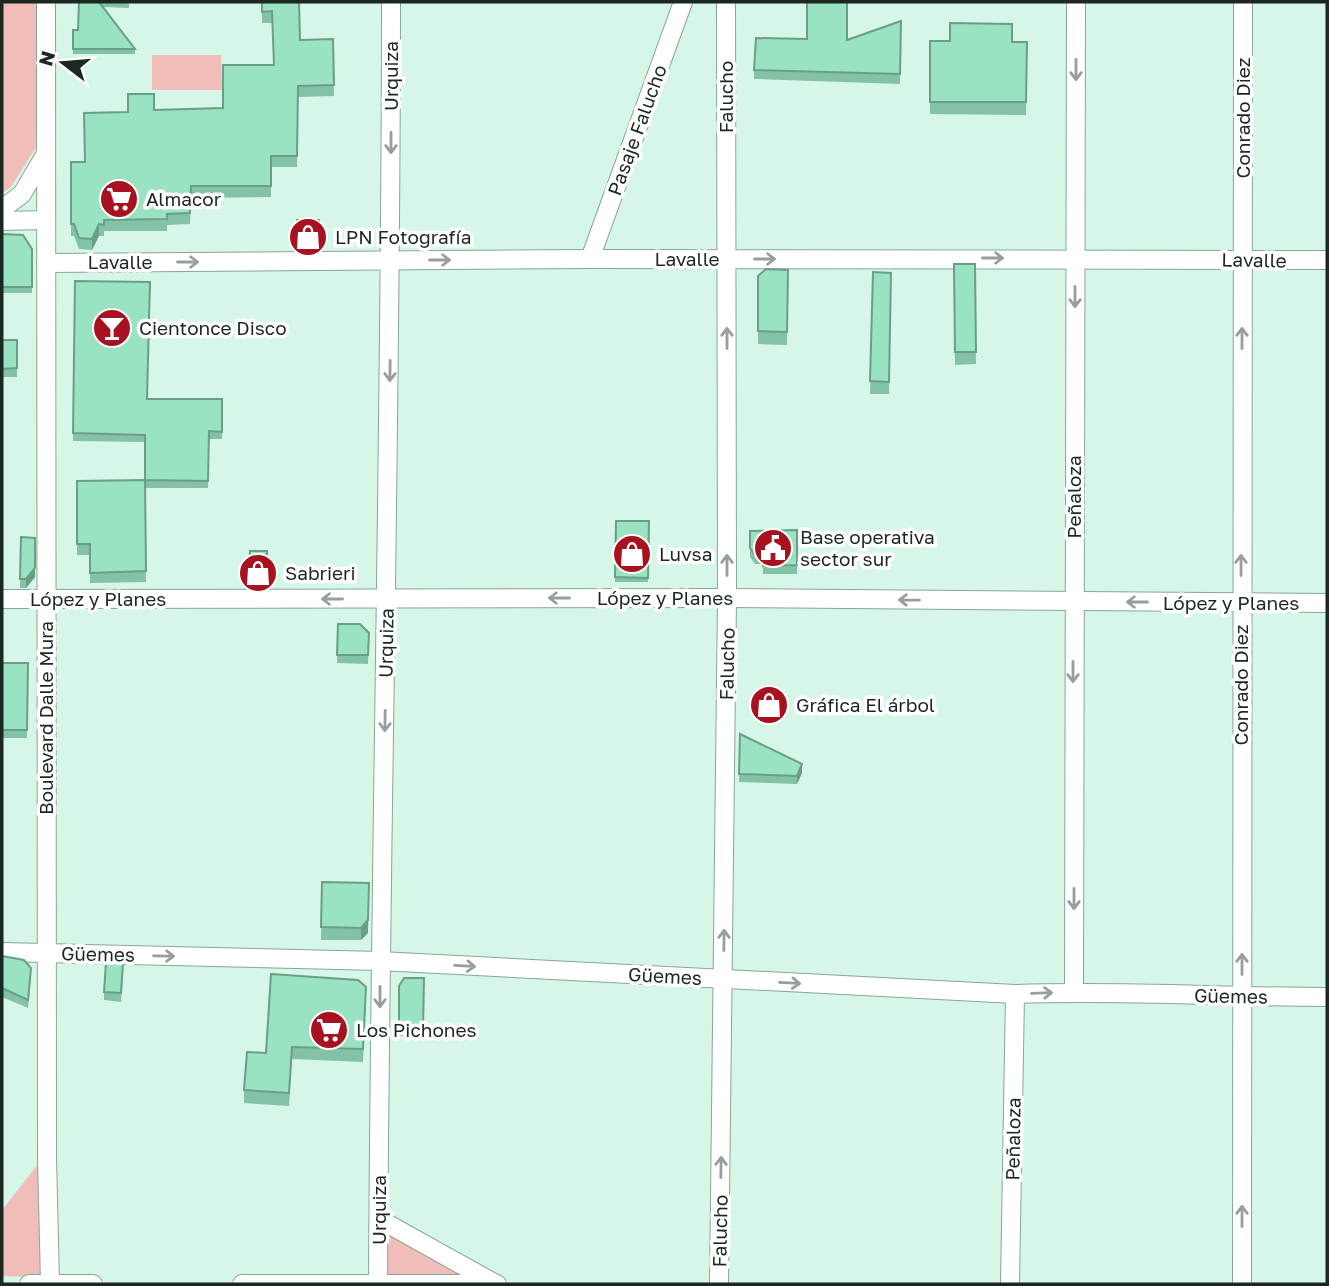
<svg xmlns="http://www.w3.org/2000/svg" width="1329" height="1286" viewBox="0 0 1329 1286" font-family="'Golos Text',sans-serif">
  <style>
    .green { fill: #f0bdb8 }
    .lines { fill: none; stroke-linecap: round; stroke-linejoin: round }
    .street-casing { stroke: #88a698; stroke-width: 20 }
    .street { stroke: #fff; stroke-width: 18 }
    .wall { fill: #84c2a7 }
    .shaded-wall { fill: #6b9e88 }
    .building { fill: #99e2c2; stroke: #6b9e88; stroke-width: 2 }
    .oneway { stroke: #989e9b }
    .labels { text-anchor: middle; stroke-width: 7; stroke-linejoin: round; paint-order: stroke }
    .street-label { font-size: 19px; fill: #1b2721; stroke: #fff }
    .poi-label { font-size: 19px; fill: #1b2721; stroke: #fff; text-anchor: start }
  </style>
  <rect width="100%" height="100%" fill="#d6f6e7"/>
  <!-- green -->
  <g class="green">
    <polygon points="2,2 38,2 38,144 11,187 2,193"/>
    <polygon points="152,55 221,55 222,90 152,90"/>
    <polygon points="39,1163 44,1277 2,1276 2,1210"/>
    <polygon points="379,1219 497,1284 378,1284"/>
  </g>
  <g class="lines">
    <defs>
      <g id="street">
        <polyline points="46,2 47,1157 50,1284"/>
        <polyline points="2,209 22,194 45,155"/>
        <polyline points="2,221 46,220"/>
        <polyline points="590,259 683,2"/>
        <polyline points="46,263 590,259 1327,260"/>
        <polyline points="2,599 727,598 1327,603"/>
        <path d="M2 952 380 961 1015 994C1119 990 1223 997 1327 997"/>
        <polyline points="1074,992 1076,2"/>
        <polyline points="379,1219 494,1283"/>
        <polyline points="29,1284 93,1284"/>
        <polyline points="242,1284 497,1284"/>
        <path d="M378 1284C380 857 391 429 391 2"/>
        <polyline points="719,1284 727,598 726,2"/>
        <polyline points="1010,1284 1015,994"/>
        <polyline points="1242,1284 1243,2"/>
      </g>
    </defs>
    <!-- street casing -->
    <use href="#street" class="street-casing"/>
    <!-- street -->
    <use href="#street" class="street"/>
  </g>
  <!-- wall -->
  <g class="wall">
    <polygon points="79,2 129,2 129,8 104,7 135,49 135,54 73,54 73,30 78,30"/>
    <polygon points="262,2 299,2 300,40 333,39 334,96 298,97 297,167 271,167 271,197 191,198 190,224 167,225 167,231 104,231 104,236 99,236 92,250 79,249 74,236 71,236 71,162 85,162 128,112 154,110 223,108 274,65 272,23 262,23"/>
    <polygon points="901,21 900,84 754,79 754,70 847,40"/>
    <polygon points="930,41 1027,42 1026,115 930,114"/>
    <rect x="297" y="220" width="22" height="26"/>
    <polygon points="2,234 32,249 32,293 2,293"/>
    <polygon points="954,264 975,264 976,364 955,365"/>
    <polygon points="788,270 787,345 758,344 758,276"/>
    <polygon points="873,272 891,273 889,394 870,394"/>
    <polygon points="75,281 147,399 222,399 222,439 209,439 208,488 145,488 145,442 73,441"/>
    <rect x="2" y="340" width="15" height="37"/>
    <polygon points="145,480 146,582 90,583 90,555 77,555 77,481"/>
    <polygon points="616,521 649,521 648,582 615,582"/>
    <polygon points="797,530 797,574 763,574 763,564 755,564 750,557 750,531"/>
    <polygon points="21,537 35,577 26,588 20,588"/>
    <polygon points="250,551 267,551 266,587 249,587"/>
    <polygon points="338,624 369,633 368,664 337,663"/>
    <polygon points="2,663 28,663 27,738 2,738"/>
    <polygon points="740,734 802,773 797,784 739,782"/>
    <polygon points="322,882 368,933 361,940 321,940"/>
    <polygon points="2,956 31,977 28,1008 2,997"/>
    <polygon points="123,971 121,1002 104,1000 104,992"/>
    <polygon points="424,978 423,1036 399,1036 399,986"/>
    <polygon points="366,1000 363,1062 292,1059 289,1106 244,1103 244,1090 266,1053"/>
  </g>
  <!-- shaded-wall -->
  <g class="shaded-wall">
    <polygon points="99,224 99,236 92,250 92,239"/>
    <polygon points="35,568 35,577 26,588 26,579"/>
    <polygon points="802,764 802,773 797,784 797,776"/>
    <polygon points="369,883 368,933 361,940 361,928"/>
  </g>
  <!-- building -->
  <g class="building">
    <polygon points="79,2 129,2 99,2 135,49 73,49 73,30 78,30"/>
    <polygon points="262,2 299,2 300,40 333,39 334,85 298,86 297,156 271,156 271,186 191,186 190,213 167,214 167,219 104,220 104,225 99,224 92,239 79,238 74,224 71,224 71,162 85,162 84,113 128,112 128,94 154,94 154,110 223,108 223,65 274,65 272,11 262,12"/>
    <polygon points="807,2 847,2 847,40 901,21 900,74 754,70 756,38 807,39"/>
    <polygon points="950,23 1012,24 1012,42 1027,42 1026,102 930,102 930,41 950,41"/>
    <rect x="297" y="220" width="22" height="17"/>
    <polygon points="2,234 23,235 32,249 32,287 2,287"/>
    <polygon points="954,264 975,264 976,352 955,352"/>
    <polygon points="766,269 788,270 787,332 758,331 758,276"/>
    <polygon points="873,272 891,273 889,382 870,381"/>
    <polygon points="75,281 150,282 147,399 222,399 222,432 209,431 208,481 145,480 145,435 73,433"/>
    <polygon points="2,340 17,340 17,368 2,369"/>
    <polygon points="145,480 146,571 90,573 90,544 77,544 77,481"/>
    <polygon points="616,521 649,521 648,578 615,577"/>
    <polygon points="797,530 797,565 763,566 763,555 755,555 750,548 750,531"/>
    <polygon points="21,537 35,538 35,568 26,579 20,579"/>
    <polygon points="250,551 267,551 266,583 249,583"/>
    <polygon points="338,624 360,624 369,633 368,655 337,655"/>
    <polygon points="2,663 28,663 27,730 2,730"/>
    <polygon points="740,734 802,764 797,776 739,774"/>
    <polygon points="322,882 369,883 368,920 361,928 321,927"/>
    <polygon points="2,956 24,960 31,968 28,1000 2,988"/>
    <polygon points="106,962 123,963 121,993 104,992"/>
    <polygon points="271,974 358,980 366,987 363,1049 292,1047 289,1093 244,1090 247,1052 266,1053"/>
    <polygon points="404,978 424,978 423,1032 399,1031 399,986"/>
  </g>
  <!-- one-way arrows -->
  <defs><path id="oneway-shaft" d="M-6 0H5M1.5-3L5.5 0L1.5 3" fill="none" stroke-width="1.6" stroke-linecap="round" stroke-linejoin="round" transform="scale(1.75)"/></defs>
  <g class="oneway">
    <use href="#oneway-shaft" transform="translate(1076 70) rotate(90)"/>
    <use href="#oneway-shaft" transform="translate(391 143) rotate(90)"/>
    <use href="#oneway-shaft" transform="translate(993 258)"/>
    <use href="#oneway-shaft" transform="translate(765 259)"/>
    <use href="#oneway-shaft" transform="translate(440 260)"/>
    <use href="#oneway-shaft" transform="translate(188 262)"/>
    <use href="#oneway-shaft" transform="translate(1075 297) rotate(90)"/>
    <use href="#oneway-shaft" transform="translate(727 338) rotate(-90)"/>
    <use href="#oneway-shaft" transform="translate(1242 338) rotate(-90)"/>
    <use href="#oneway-shaft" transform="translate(390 371) rotate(91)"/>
    <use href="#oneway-shaft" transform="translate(727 565) rotate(-90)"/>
    <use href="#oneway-shaft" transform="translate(1241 565) rotate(-90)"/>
    <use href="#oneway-shaft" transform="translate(559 598) rotate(180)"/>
    <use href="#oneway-shaft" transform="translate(332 599) rotate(180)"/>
    <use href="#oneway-shaft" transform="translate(909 600) rotate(-179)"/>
    <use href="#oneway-shaft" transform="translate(1137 602) rotate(-180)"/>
    <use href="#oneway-shaft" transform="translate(1073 672) rotate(90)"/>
    <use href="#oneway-shaft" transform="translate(385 721) rotate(91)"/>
    <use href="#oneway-shaft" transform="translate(1074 899) rotate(90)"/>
    <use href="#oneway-shaft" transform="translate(724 940) rotate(-89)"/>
    <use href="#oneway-shaft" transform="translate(164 956) rotate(1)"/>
    <use href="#oneway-shaft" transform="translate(1242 964) rotate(-90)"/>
    <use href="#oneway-shaft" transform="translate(465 966) rotate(3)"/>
    <use href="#oneway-shaft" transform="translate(790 983) rotate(3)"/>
    <use href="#oneway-shaft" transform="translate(1042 993) rotate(-2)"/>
    <use href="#oneway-shaft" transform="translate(380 997) rotate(90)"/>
    <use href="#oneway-shaft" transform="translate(721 1167) rotate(-89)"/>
    <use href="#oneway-shaft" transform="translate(1242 1216) rotate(-90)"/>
  </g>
  <!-- icons -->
  <defs>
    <symbol id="supermarket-disc" viewBox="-11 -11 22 22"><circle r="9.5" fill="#a81220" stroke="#fff"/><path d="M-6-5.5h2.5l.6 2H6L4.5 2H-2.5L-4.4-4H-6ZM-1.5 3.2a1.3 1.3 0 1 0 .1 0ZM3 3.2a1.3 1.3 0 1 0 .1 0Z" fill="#fff"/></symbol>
    <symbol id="shop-disc" viewBox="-11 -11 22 22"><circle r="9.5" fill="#a81220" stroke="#fff"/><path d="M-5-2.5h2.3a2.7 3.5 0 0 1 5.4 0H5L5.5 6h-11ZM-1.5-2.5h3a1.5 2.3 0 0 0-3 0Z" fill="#fff"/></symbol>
    <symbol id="bar-disc" viewBox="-11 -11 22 22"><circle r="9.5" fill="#a81220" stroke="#fff"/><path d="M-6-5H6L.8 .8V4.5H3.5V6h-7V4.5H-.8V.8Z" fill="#fff"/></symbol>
    <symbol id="civic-disc" viewBox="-11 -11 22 22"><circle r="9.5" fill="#a81220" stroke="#fff"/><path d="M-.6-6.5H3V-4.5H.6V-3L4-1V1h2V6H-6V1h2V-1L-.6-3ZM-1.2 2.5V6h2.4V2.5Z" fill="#fff"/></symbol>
  </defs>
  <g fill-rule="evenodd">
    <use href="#supermarket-disc" x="97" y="177" width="44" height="44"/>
    <use href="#shop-disc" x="286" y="215" width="44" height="44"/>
    <use href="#bar-disc" x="90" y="306" width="44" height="44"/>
    <use href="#civic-disc" x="751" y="526" width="44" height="44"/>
    <use href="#shop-disc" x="610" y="532" width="44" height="44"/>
    <use href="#shop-disc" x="236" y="551" width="44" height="44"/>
    <use href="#shop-disc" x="747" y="683" width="44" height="44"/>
    <use href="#supermarket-disc" x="307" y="1008" width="44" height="44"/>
  </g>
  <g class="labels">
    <!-- street labels -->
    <g class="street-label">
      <text transform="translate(391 76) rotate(-90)" y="7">Urquiza</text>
      <text transform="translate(726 97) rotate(-90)" y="7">Falucho</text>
      <text transform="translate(1243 118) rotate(-90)" y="7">Conrado Diez</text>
      <text transform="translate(637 130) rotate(-70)" y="7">Pasaje Falucho</text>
      <text x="687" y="266">Lavalle</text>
      <text transform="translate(1254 260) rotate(1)" y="7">Lavalle</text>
      <text x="120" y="269">Lavalle</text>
      <text transform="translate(1074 497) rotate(-90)" y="7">Peñaloza</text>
      <text x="665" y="605">López y Planes</text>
      <text x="98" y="606">López y Planes</text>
      <text x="1231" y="610">López y Planes</text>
      <text transform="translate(386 643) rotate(-89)" y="7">Urquiza</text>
      <text transform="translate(727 664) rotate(-89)" y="7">Falucho</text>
      <text transform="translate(1241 685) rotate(-90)" y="7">Conrado Diez</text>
      <text transform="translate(46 718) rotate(-90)" y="7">Boulevard Dalle Mura</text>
      <text transform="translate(98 954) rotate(1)" y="7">Güemes</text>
      <text transform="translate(665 976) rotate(3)" y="7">Güemes</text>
      <text transform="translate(1231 996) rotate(1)" y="7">Güemes</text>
      <text transform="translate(1013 1139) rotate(-89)" y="7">Peñaloza</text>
      <text transform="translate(379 1210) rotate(-90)" y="7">Urquiza</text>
      <text transform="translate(720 1231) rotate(-89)" y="7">Falucho</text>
    </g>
    <!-- poi labels -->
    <g class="poi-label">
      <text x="146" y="206">Almacor</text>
      <text x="335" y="244">LPN Fotografía</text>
      <text x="139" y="335">Cientonce Disco</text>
      <text x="800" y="544">Base operativa<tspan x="800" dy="22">sector sur</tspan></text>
      <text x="659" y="561">Luvsa</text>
      <text x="285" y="580">Sabrieri</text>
      <text x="796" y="712">Gráfica El árbol</text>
      <text x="356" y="1037">Los Pichones</text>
    </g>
  </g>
  <!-- border -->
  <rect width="1329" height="1286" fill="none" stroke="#1b2721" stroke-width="7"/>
  <!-- north arrow -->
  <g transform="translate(63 63) rotate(286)" stroke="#ffffff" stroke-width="5" paint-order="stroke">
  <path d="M0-5L12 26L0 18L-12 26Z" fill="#1b2721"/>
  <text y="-10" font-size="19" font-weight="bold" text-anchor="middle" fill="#1b2721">N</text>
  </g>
</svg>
